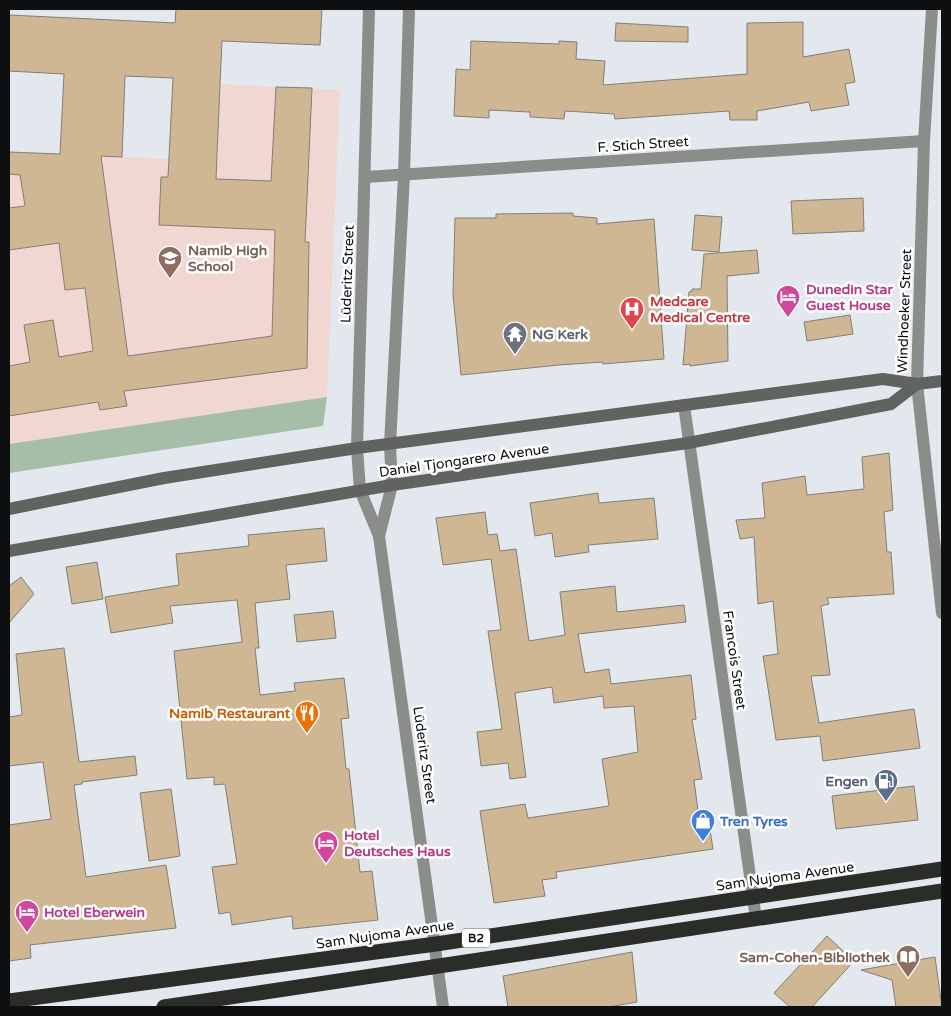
<svg xmlns="http://www.w3.org/2000/svg" width="951" height="1016" viewBox="0 0 951 1016" font-family="'Varela Round',sans-serif">
  <style>
    .education { fill: #f1d7d2 }
    .green { fill: #a6bda8 }
    .building { fill: #d0b794; stroke: #827e78; fill-rule: evenodd }
    .lines { fill: none; stroke-linecap: round; stroke-linejoin: round }
    .street { stroke: #8b8d8a; stroke-width: 12 }
    .secondary { stroke: #60635f; stroke-width: 12 }
    .highway { stroke: #2a2d28; stroke-width: 15 }
    .labels { text-anchor: middle; stroke-width: 5; stroke-linejoin: round; paint-order: stroke }
    .shield { fill: #fff; stroke: #565758; stroke-width: 1 }
    .shield-label { font-size: 12px; font-weight: bold; fill: #0d0f11 }
    .street-label { font-size: 14px; fill: #0d0f11; stroke: #fff }
    .education-label { font-size: 14px; font-weight: bold; fill: #785e54; stroke: #fff; text-anchor: start }
    .hotel-label { font-size: 14px; font-weight: bold; fill: #b23c85; stroke: #fff; text-anchor: start }
    .health-label { font-size: 14px; font-weight: bold; fill: #be3a42; stroke: #fff; text-anchor: start }
    .worship-label { font-size: 14px; font-weight: bold; fill: #5b616d; stroke: #fff; text-anchor: start }
    .food-label { font-size: 14px; font-weight: bold; fill: #c56008; stroke: #fff; text-anchor: end }
    .service-label { font-size: 14px; font-weight: bold; fill: #4e5e75; stroke: #fff; text-anchor: end }
    .shop-label { font-size: 14px; font-weight: bold; fill: #366cbe; stroke: #fff; text-anchor: start }
  </style>
  <rect width="100%" height="100%" fill="#e2e8ee"/>
  <!-- education -->
  <polygon class="education" points="220,84 340,90 327,397 9,444 9,152 217,161"/>
  <!-- green -->
  <polygon class="green" points="327,397 323,426 9,473 9,444"/>
  <!-- building -->
  <g class="building">
    <path d="M176 9H322L320 45 222 41 220 84 216 179 271 181 276 87 312 88 305 242H309L307 368 124 391 127 406 100 410 98 402 9 416V366L30 362 24 325 53 320 59 357 93 351 85 288 65 290 59 243 9 250V208L25 206 20 175 9 174V152L60 154 64 74 9 71V15L175 23ZM125 76 173 78 168 177H161L159 225 275 230 272 336 128 356 101 156 122 157Z"/>
    <polygon points="803,22 803,57 849,49 855,82 845,84 849,105 811,111 809,102 757,111 757,120 730,120 729,111 615,119 614,114 565,111 564,119 530,117 530,112 489,110 489,118 454,116 456,69 470,70 471,41 559,44 559,41 577,42 576,59 605,61 603,85 747,74 747,23"/>
    <polygon points="616,23 688,27 688,42 615,41"/>
    <polygon points="863,198 864,231 793,234 791,201"/>
    <polygon points="573,213 573,216 597,218 597,224 654,219 664,359 603,364 603,362 559,365 461,375 453,295 455,218 496,218 496,214"/>
    <polygon points="695,215 722,217 719,252 692,250"/>
    <polygon points="757,250 759,273 727,276 728,361 690,366 690,364 683,365 689,292 692,291 692,289 701,289 704,254"/>
    <polygon points="850,315 853,334 807,341 804,322"/>
    <polygon points="889,453 893,510 884,512 887,552 891,552 894,594 827,598 829,604 821,606 830,675 811,676 819,723 914,709 920,748 823,761 820,736 776,740 763,656 778,654 773,601 758,604 754,537 740,539 736,520 765,518 762,483 805,476 807,495 864,489 862,457"/>
    <polygon points="598,493 599,503 654,498 658,539 588,545 589,552 555,557 552,533 535,536 530,503"/>
    <polygon points="485,512 488,535 497,534 500,551 516,549 529,641 565,635 560,592 615,586 617,612 684,605 686,622 578,634 585,673 609,669 611,684 691,675 696,719 692,720 702,779 694,780 698,811 707,810 713,849 556,872 557,878 542,880 545,896 494,903 480,811 525,804 528,818 609,806 602,759 638,752 634,706 604,708 603,696 554,703 552,687 515,693 526,777 510,779 508,763 481,766 477,732 502,729 488,631 501,630 491,559 443,565 436,518"/>
    <polygon points="324,528 327,561 286,565 290,599 255,603 259,648 255,648 260,695 295,691 294,683 344,678 349,718 341,719 346,769 349,769 360,872 372,871 378,920 293,929 292,916 232,925 230,912 219,914 212,867 237,864 225,784 214,785 214,777 187,779 174,651 242,642 237,600 170,606 173,623 111,633 105,597 179,585 176,554 249,546 248,535"/>
    <polygon points="97,562 103,599 72,604 66,567"/>
    <polygon points="21,577 34,594 9,623 9,586"/>
    <polygon points="333,611 336,638 297,642 294,615"/>
    <polygon points="64,648 79,762 135,756 137,775 82,782 82,784 74,785 86,877 166,865 176,928 30,945 31,958 9,961 9,825 51,819 43,762 9,766 9,717 22,715 16,654"/>
    <polygon points="914,786 918,820 836,829 832,796"/>
    <polygon points="171,789 180,856 149,861 140,793"/>
    <polygon points="827,936 854,961 812,1007 790,1007 774,993"/>
    <polygon points="632,952 637,1002 609,1007 508,1007 503,976"/>
    <polygon points="935,957 942,1007 896,1007 892,980 861,970"/>
  </g>
  <g class="lines">
    <!-- street -->
    <g class="street">
      <polyline points="369,9 357,448 360,490 379,536 443,1007"/>
      <polyline points="932,9 924,141 917,384 942,613"/>
      <polyline points="365,177 924,141"/>
      <polyline points="684,405 756,919"/>
      <polyline points="379,536 392,485 390,445 404,175 409,9"/>
    </g>
    <!-- secondary -->
    <g class="secondary">
      <polyline points="9,509 164,478 357,448 883,379 917,384 942,381"/>
      <polyline points="9,551 392,485 688,443 891,404 917,384"/>
    </g>
    <!-- highway -->
    <g class="highway">
      <polyline points="9,1001 436,944 942,869"/>
      <polyline points="164,1007 942,891"/>
    </g>
  </g>
  <!-- icons -->
  <defs>
    <symbol id="school-pin" viewBox="-11 -11 22 30"><path d="M0 17L-7.5 6A9.5 9.5 0 1 1 7.5 6Z" fill="#8d6e63" stroke="#fff"/><path d="M0-5L7-2L0 1L-7-2ZM-4 1L0 2.5L4 1V4Q0 6-4 4Z" fill="#fff"/></symbol>
    <symbol id="hotel-pin" viewBox="-11 -11 22 30"><path d="M0 17L-7.5 6A9.5 9.5 0 1 1 7.5 6Z" fill="#d1479c" stroke="#fff"/><path d="M-6-4.5h1.5V1H6V5H4.5V3h-9V5H-6ZM-4 0a1.8 1.8 0 1 1 3.6 0ZM.5 0V-2.5h3Q6-2.5 6 0Z" fill="#fff"/></symbol>
    <symbol id="hospital-pin" viewBox="-11 -11 22 30"><path d="M0 17L-7.5 6A9.5 9.5 0 1 1 7.5 6Z" fill="#e0444e" stroke="#fff"/><path d="M-5-5h3v3.5h4V-5h3V5h-3V1.5h-4V5h-3Z" fill="#fff"/></symbol>
    <symbol id="temple-pin" viewBox="-11 -11 22 30"><path d="M0 17L-7.5 6A9.5 9.5 0 1 1 7.5 6Z" fill="#6b7280" stroke="#fff"/><path d="M0-6L5-2H3V0L6.5 2.5H4V6H1.5V3h-3V6H-4V2.5H-6.5L-3 0V-2H-5Z" fill="#fff"/></symbol>
    <symbol id="restaurant-pin" viewBox="-11 -11 22 30"><path d="M0 17L-7.5 6A9.5 9.5 0 1 1 7.5 6Z" fill="#e8710a" stroke="#fff"/><path d="M-5-6h1v4h1v-4h1v4h1v-4h1v5L-1.5 .5V6h-2V.5L-5-1ZM5-6V6H3V1.5H1.5Q1.5-4 5-6Z" fill="#fff"/></symbol>
    <symbol id="fuel-pin" viewBox="-11 -11 22 30"><path d="M0 17L-7.5 6A9.5 9.5 0 1 1 7.5 6Z" fill="#5c6f8a" stroke="#fff"/><path d="M-5.5-6h7V0h2V4h1.3V-2.5L3-4.5l.8-.8L6-3V5H2.5V1h-1V6h-7ZM-4.2-4.7v3.2H.2V-4.7Z" fill="#fff"/></symbol>
    <symbol id="shop-pin" viewBox="-11 -11 22 30"><path d="M0 17L-7.5 6A9.5 9.5 0 1 1 7.5 6Z" fill="#3f7fe0" stroke="#fff"/><path d="M-5-2.5h2.3a2.7 3.5 0 0 1 5.4 0H5L5.5 6h-11ZM-1.5-2.5h3a1.5 2.3 0 0 0-3 0Z" fill="#fff"/></symbol>
    <symbol id="library-pin" viewBox="-11 -11 22 30"><path d="M0 17L-7.5 6A9.5 9.5 0 1 1 7.5 6Z" fill="#8d6e63" stroke="#fff"/><path d="M-6-4Q-3-5.5-.7-3.5V5Q-3 3-6 4ZM6-4Q3-5.5 .7-3.5V5Q3 3 6 4Z" fill="#fff"/></symbol>
  </defs>
  <g fill-rule="evenodd">
    <use href="#school-pin" x="156" y="244" width="28" height="38"/>
    <use href="#hotel-pin" x="774" y="283" width="28" height="38"/>
    <use href="#hospital-pin" x="618" y="295" width="28" height="38"/>
    <use href="#temple-pin" x="501" y="320" width="28" height="38"/>
    <use href="#restaurant-pin" x="293" y="699" width="28" height="38"/>
    <use href="#fuel-pin" x="872" y="767" width="28" height="38"/>
    <use href="#shop-pin" x="689" y="807" width="28" height="38"/>
    <use href="#hotel-pin" x="312" y="829" width="28" height="38"/>
    <use href="#hotel-pin" x="13" y="898" width="28" height="38"/>
    <use href="#library-pin" x="894" y="943" width="28" height="38"/>
  </g>
  <g class="labels">
    <!-- shield labels -->
    <rect class="shield" x="462" y="928.5" width="28" height="19" rx="4"/>
    <g class="shield-label">
      <text x="476" y="942">B2</text>
    </g>
    <!-- street labels -->
    <g class="street-label">
      <text transform="translate(643 144) rotate(-4)" y="5">F. Stich Street</text>
      <text transform="translate(347 274) rotate(-88)" y="5">Lüderitz Street</text>
      <text transform="translate(904 311) rotate(-88)" y="5">Windhoeker Street</text>
      <text transform="translate(464 460) rotate(-8)" y="5">Daniel Tjongarero Avenue</text>
      <text transform="translate(735 660) rotate(82)" y="5">Francois Street</text>
      <text transform="translate(425 755) rotate(82)" y="5">Lüderitz Street</text>
      <text transform="translate(785 876) rotate(-8)" y="5">Sam Nujoma Avenue</text>
      <text transform="translate(385 934) rotate(-8)" y="5">Sam Nujoma Avenue</text>
    </g>
    <!-- education labels -->
    <g class="education-label">
      <text x="188" y="255">Namib High<tspan x="188" dy="16">School</tspan></text>
      <text x="890" y="962" text-anchor="end">Sam-Cohen-Bibliothek</text>
    </g>
    <!-- hotel labels -->
    <g class="hotel-label">
      <text x="806" y="294">Dunedin Star<tspan x="806" dy="16">Guest House</tspan></text>
      <text x="344" y="840">Hotel<tspan x="344" dy="16">Deutsches Haus</tspan></text>
      <text x="44" y="917">Hotel Eberwein</text>
    </g>
    <!-- health labels -->
    <g class="health-label">
      <text x="650" y="306">Medcare<tspan x="650" dy="16">Medical Centre</tspan></text>
    </g>
    <!-- worship labels -->
    <g class="worship-label">
      <text x="532" y="339">NG Kerk</text>
    </g>
    <!-- food labels -->
    <g class="food-label">
      <text x="290" y="718">Namib Restaurant</text>
    </g>
    <!-- service labels -->
    <g class="service-label">
      <text x="868" y="786">Engen</text>
    </g>
    <!-- shop labels -->
    <g class="shop-label">
      <text x="720" y="826">Tren Tyres</text>
    </g>
  </g>
  <!-- border -->
  <rect width="951" height="1016" fill="none" stroke="#0d0f11" stroke-width="20"/>
</svg>
